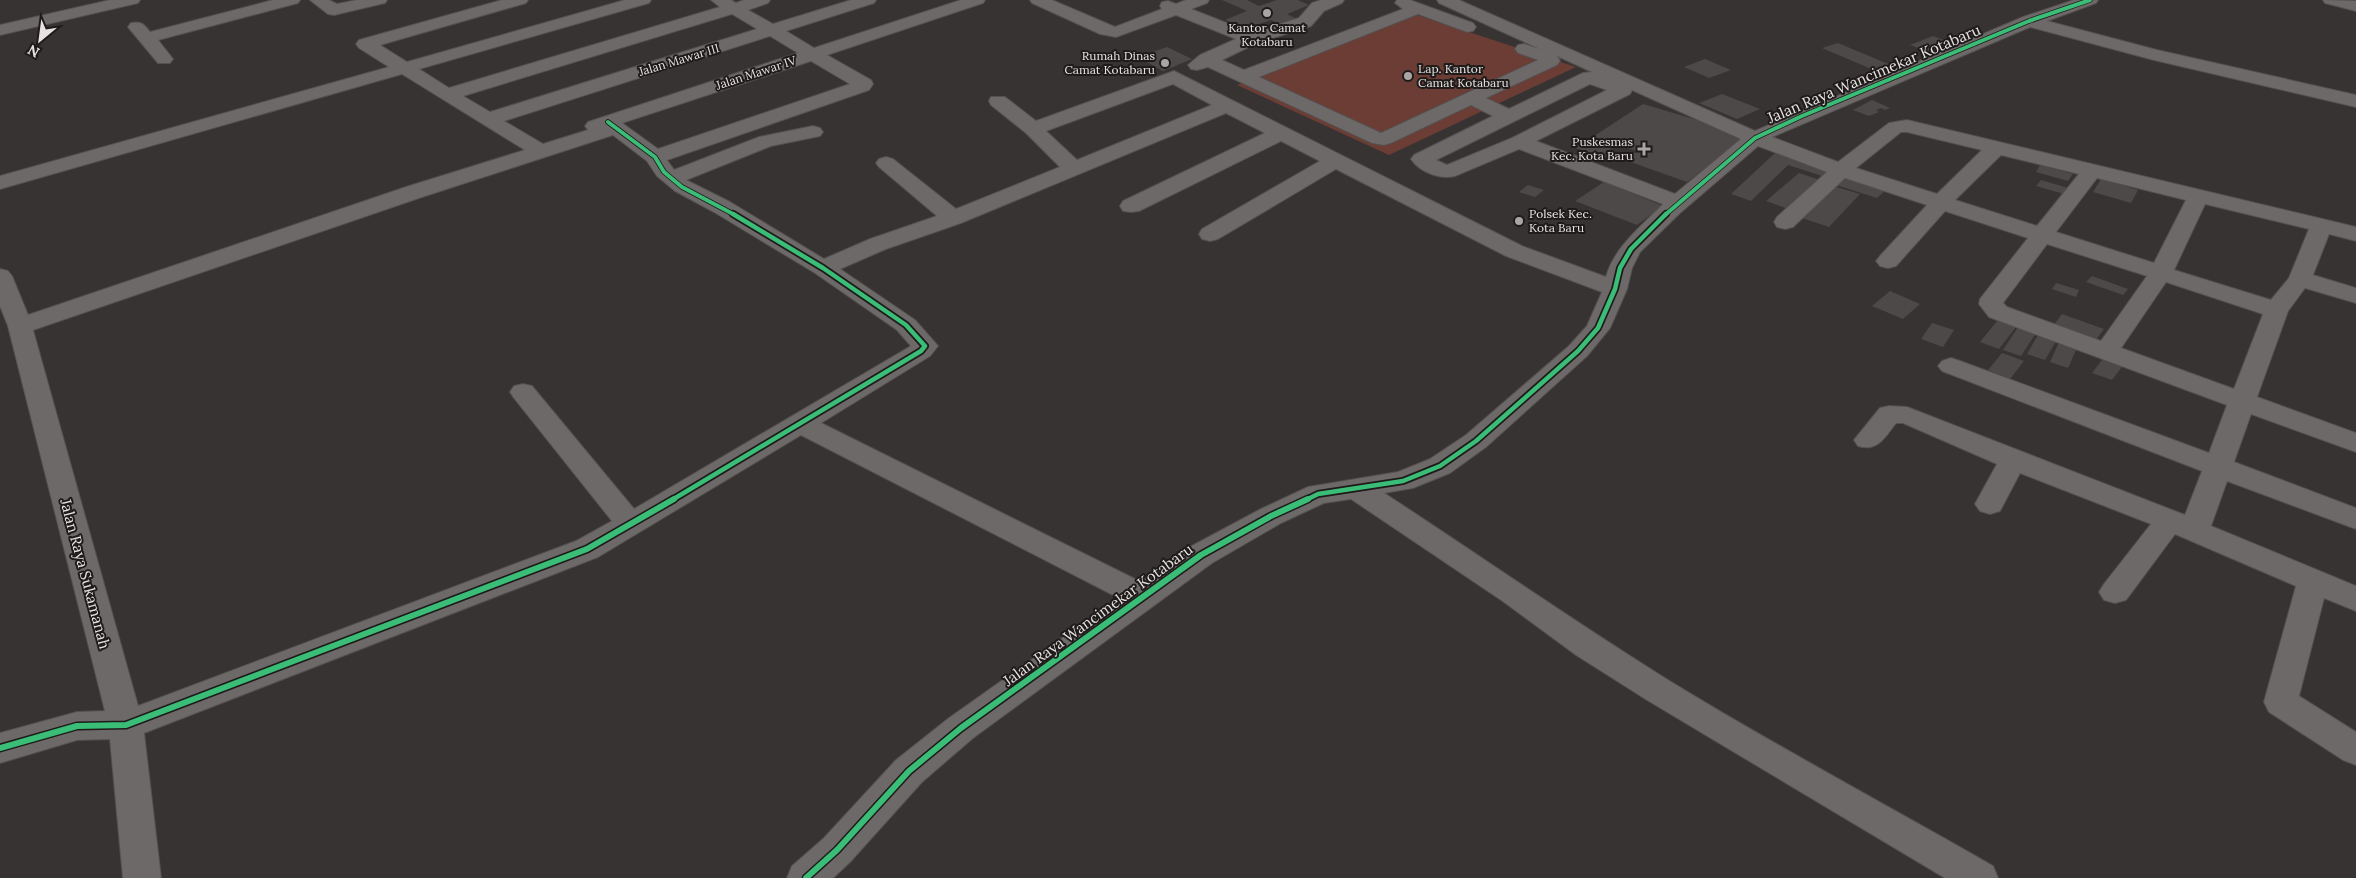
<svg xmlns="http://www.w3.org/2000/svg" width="2356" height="878" viewBox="0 0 2356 878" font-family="Lora,serif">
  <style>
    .green { fill: #6b3d35 }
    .building { fill: #4d4949 }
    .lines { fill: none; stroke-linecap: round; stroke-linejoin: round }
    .minor-casing { stroke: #54504f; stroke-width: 2 }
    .minor { fill: #6c6968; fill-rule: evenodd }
    .cycleway-far2-casing { stroke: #1e1b1a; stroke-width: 5.5 }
    .cycleway-far1-casing { stroke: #1e1b1a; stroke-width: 8 }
    .cycleway-casing { stroke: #1e1b1a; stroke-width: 9 }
    .cycleway-far2 { stroke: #3abd76; stroke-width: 4 }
    .cycleway-far1 { stroke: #3abd76; stroke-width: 4.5 }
    .cycleway { stroke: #3abd76; stroke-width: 6 }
    .poi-dot { fill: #aaa5a5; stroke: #1e1b1a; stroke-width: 2 }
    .labels { text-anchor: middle; stroke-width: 4; stroke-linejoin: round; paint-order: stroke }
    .far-poi-label { font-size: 12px; fill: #e8e3e2; stroke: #1e1b1a; text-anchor: end }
    .far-street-label { font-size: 12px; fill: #e8e3e2; stroke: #1e1b1a }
    .street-label { font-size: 15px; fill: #e8e3e2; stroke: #1e1b1a }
  </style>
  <rect width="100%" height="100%" fill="#383333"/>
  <!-- green -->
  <polygon class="green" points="1414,14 1576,67 1389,155 1237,85"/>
  <!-- building -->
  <g class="building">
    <polygon points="1222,0 1247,0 1259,6 1277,0 1298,0 1309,5 1287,14 1299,20 1284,26 1271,20 1247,28 1225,20 1247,11"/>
    <polygon points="1933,36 1957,45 1935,54 1910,45"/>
    <polygon points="1838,43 1893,66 1876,71 1822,48"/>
    <polygon points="1167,47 1192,59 1163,71 1138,57"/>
    <polygon points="1705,59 1731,70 1709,78 1684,67"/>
    <polygon points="1722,94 1760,109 1737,119 1699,103"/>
    <polygon points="1872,100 1890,108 1885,110 1881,108 1876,110 1879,112 1869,116 1853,110"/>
    <polygon points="1643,104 1697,120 1741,140 1687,182 1625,160 1637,151 1617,144 1601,156 1576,148"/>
    <polygon points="1775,153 1829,170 1822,176 1788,165 1751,201 1731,194"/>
    <polygon points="2040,165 2073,174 2068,181 2036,172"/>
    <polygon points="1799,173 1820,180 1788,209 1766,201"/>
    <polygon points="1846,176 1887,189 1877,198 1836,185"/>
    <polygon points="2101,179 2138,190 2131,203 2093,192"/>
    <polygon points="2041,180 2068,188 2064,194 2036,186"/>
    <polygon points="1604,182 1663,206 1637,225 1575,201"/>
    <polygon points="1528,185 1544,190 1535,197 1519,192"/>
    <polygon points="1833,186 1860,194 1829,227 1802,218"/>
    <polygon points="2092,276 2128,289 2123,295 2086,282"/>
    <polygon points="2056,283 2079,290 2076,297 2052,289"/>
    <polygon points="1890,291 1920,304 1903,319 1872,306"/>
    <polygon points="2062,314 2104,329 2095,341 2053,326"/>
    <polygon points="1998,320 2016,327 1999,349 1980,342"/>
    <polygon points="1932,323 1954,330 1943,347 1921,339"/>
    <polygon points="2018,327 2036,333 2021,356 2003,350"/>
    <polygon points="2038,335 2056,341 2045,360 2027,354"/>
    <polygon points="2059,342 2077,348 2068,368 2050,362"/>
    <polygon points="2002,353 2024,361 2010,379 1988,370"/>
    <polygon points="2105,356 2124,364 2112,380 2092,373"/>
  </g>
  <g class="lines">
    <defs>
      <g id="minor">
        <polygon points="110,0 140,0 138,3 0,35 0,25"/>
        <path d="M273 0H300L298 3 158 40 173 59 170 63H158L128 27 131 23C141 21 144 24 150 32Z"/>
        <polygon points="310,0 329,0 337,4 357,0 387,0 385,3 334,15 328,14"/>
        <path d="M502 0H528L526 3 380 45 407 62 625 0H651L649 3 419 69 449 88 720 7 711 0H731L736 3 744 0H770L768 3 748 10 773 24 851 0H876L874 3 786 31 814 48 961 0H985L983 3 827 55 871 80 873 84 869 90 667 160 674 170 759 137 813 126 820 128 823 132 820 136 771 146 686 180 730 202 824 259 870 239 937 216 879 167 876 163 879 159 886 157 893 159 956 209 1060 167 1026 133 991 105 989 101 991 97H1005L1036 121 1174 71 1522 246 1606 277C1614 247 1642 226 1663 204L1519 149 1455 176C1441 180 1419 172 1411 159L1414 155 1493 116 1471 105 1391 143 1384 145 1372 143 1208 67 1197 70 1191 69 1188 65 1200 55 1236 39 1176 15 1116 37 1100 34 1032 3 1030 0H1052L1115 27 1162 9 1160 6 1162 2 1168 1 1176 4 1186 0H1209L1207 3 1191 9 1252 33 1299 18 1312 3 1321 0H1344L1342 3 1324 11 1311 26 1257 43 1222 60 1244 70 1403 9 1395 3 1397 0H1410L1473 23 1476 27 1473 31 1467 32 1418 14 1259 77 1381 133 1538 60 1518 53 1515 49 1518 45 1524 44 1540 49 1439 3 1437 0H1459L1755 131 2023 17 2074 0H2098L2096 3 2047 21 2157 50 2356 95V107L2154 60 2030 27 1772 137 1838 162 1889 123 1907 120 2356 227V241L2329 234 2313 275 2356 288V303L2305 288 2288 311 2257 397 2356 433V452L2251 414 2234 462 2356 508V529L2227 481 2211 526 2356 586V611L2324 598 2299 696 2356 732V765L2343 760 2269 712 2264 702 2296 586 2175 534 2126 600 2115 603 2104 600 2099 592 2104 584 2151 524 2020 473 2000 511 1990 514 1980 511 1975 504 1997 464 1903 423H1896C1885 437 1878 452 1858 446L1854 440 1880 408 1889 406 1907 407 2185 515 2202 471 1942 371 1938 366 1942 361 1951 358 1960 361 2209 453 2227 405 1989 317 1979 304 1980 299 2028 238 1945 211 1896 266 1888 268 1880 266 1876 261 1880 256 1927 205 1845 178 1793 227 1785 229 1777 227 1774 222 1777 217 1827 172 1758 146 1680 213 1640 252 1632 268 1627 289 1610 328 1587 356 1486 447 1450 473 1413 488 1384 493C1479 555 1572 620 1668 680 1774 745 1885 804 1993 866L1998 878H1945L1647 700 1576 655 1504 602 1351 499 1324 503 1281 523 1212 563 973 738 922 782 850 862 833 878H787L792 866 824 838 896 760 949 718 1119 598 801 435 598 557 144 733 161 878H123L110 739 77 740 0 763V733L77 712 105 711 8 326 0 306V269L8 271 12 276 28 315 406 187 525 150 402 74 0 189V176L389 67 359 48 356 44 359 40ZM732 14 757 29 490 112 463 96ZM770 36 798 53 588 122 585 126 588 130 543 144 504 121ZM1557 56 1592 72 1583 73 1509 109 1486 98 1557 65 1560 61ZM811 61 850 84 658 149 622 123ZM1173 84 1212 105 1077 160 1046 131ZM1590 84 1607 90 1512 138 1447 165 1436 160ZM1632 90 1741 139 1675 194 1536 141 1630 94ZM1226 113 1265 133 1123 201 1120 206 1123 211 1131 212 1139 211 1281 141 1320 161 1202 229 1199 234 1202 239 1210 241 1218 239 1336 169 1506 256 1602 292 1587 326 1569 346 1466 435 1430 459 1398 472 1308 487 1261 509 1190 547 1141 582 821 423 930 356 938 346 915 320 840 269 886 249 961 223ZM1901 132H1907L1982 150 1937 194 1856 168ZM613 135 647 161 657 176 675 191 714 212 815 273 897 330 911 346 634 509 532 386 523 384 514 386 510 392 514 398 612 521 576 541 138 706 33 330 422 197ZM2001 155 2079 174 2037 226 1955 200ZM2097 178 2186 200 2154 263 2056 232ZM2205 204 2309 229 2289 278 2271 300 2174 270ZM2047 244 2147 276 2101 341 2007 307 2003 303ZM2166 282 2263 314 2234 389 2121 348Z"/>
        <polygon points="2323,0 2356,1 2356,11 2325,3"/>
      </g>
    </defs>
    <!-- minor casing -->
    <use href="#minor" class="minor-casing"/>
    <!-- minor -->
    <use href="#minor" class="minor"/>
    <defs>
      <g id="cycleway-far2">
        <polyline points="608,122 655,157 664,172 682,187 735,215"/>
        <polyline points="1665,215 1755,138 1802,116 2029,21 2090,0"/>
      </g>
      <g id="cycleway-far1">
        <polyline points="672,500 921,351 925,346 906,325 823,268 733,214"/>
        <polyline points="1306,500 1318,494 1403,481 1440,466 1476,441 1578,351 1598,328 1615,289 1620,268 1631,249 1666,214"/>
      </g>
      <g id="cycleway">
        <polyline points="0,748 77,726 126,725 587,549 674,499"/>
        <polyline points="806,878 837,850 909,771 961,728 1201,555 1271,516 1308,499"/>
      </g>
    </defs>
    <!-- cycleway-far2 casing -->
    <use href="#cycleway-far2" class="cycleway-far2-casing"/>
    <!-- cycleway-far1 casing -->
    <use href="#cycleway-far1" class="cycleway-far1-casing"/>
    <!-- cycleway casing -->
    <use href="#cycleway" class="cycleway-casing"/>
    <!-- cycleway-far2 -->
    <use href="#cycleway-far2" class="cycleway-far2"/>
    <!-- cycleway-far1 -->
    <use href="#cycleway-far1" class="cycleway-far1"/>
    <!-- cycleway -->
    <use href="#cycleway" class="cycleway"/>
  </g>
  <!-- markers -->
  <g class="poi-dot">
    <circle cx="1267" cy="13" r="5"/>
    <circle cx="1165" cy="63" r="5"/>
    <circle cx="1408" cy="76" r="5"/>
    <path d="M1641.5 141.5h5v5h5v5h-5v5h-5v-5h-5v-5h5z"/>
    <circle cx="1519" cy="221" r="5"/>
  </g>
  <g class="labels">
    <!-- far-poi labels -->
    <g class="far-poi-label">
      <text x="1267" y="32" text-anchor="middle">Kantor Camat<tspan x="1267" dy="14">Kotabaru</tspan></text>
      <text x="1155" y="60">Rumah Dinas<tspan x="1155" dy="14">Camat Kotabaru</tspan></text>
      <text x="1418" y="73" text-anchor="start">Lap. Kantor<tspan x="1418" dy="14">Camat Kotabaru</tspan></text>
      <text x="1633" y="146">Puskesmas<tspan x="1633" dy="14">Kec. Kota Baru</tspan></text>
      <text x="1529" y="218" text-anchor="start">Polsek Kec.<tspan x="1529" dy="14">Kota Baru</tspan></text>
    </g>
    <!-- far-street labels -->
    <g class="far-street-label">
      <text transform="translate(679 60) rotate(-17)" y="4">Jalan Mawar III</text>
      <text transform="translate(756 73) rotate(-18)" y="4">Jalan Mawar IV</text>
    </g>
    <!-- street labels -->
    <g class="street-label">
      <text transform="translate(1874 74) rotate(-23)" y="5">Jalan Raya Wancimekar Kotabaru</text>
      <text transform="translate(85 574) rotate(75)" y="5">Jalan Raya Sukamanah</text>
      <text transform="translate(1098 615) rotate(-36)" y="5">Jalan Raya Wancimekar Kotabaru</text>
    </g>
  </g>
  <!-- north arrow -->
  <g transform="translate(40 40) rotate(209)" stroke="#1e1b1a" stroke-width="4" paint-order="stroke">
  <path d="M0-4L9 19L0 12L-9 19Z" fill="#e8e3e2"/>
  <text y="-8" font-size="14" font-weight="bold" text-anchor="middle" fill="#e8e3e2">N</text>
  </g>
</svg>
